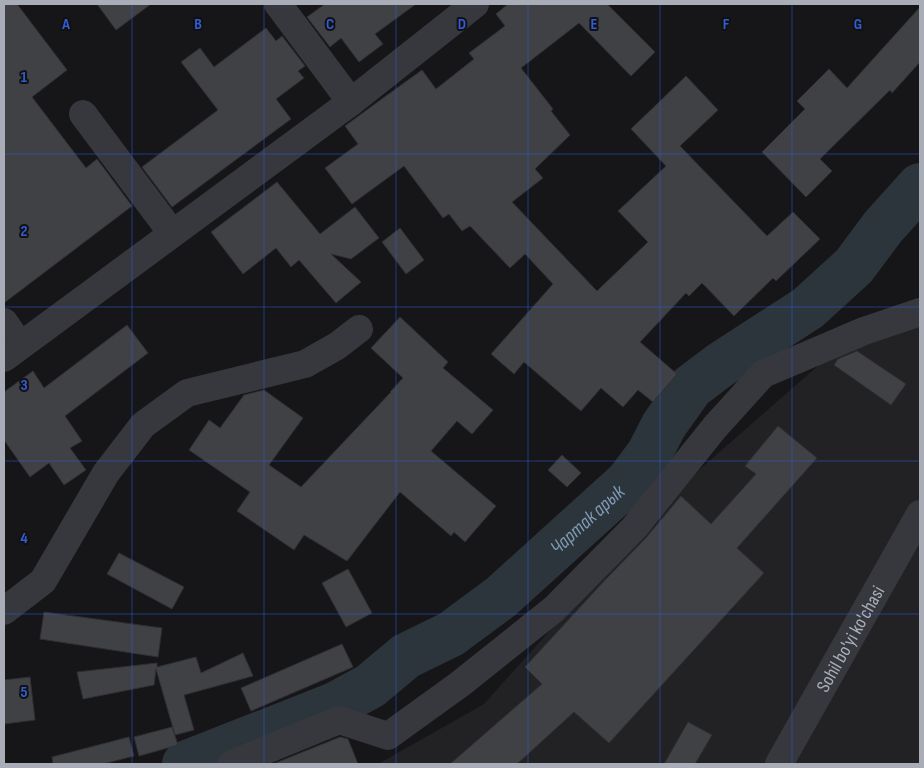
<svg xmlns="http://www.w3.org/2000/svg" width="924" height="768" viewBox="0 0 924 768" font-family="'Sofia Sans Condensed',sans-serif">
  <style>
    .built { fill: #222225 }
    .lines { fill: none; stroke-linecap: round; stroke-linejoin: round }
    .river { stroke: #2c353c; stroke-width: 46 }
    .building { fill: #404145; stroke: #303034 }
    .minor { stroke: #37383d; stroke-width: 28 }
    .grid { fill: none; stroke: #325cd3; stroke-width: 1; stroke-opacity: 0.55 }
    .labels { text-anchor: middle; stroke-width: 4; stroke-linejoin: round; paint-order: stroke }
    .street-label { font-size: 19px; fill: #a8adb8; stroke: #111113 }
    .water-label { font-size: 20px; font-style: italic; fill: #7f9bb3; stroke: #111113 }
    .grid-label { font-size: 16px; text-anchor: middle; font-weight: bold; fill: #325cd3; stroke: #111113; stroke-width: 4; stroke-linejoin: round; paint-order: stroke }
  </style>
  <rect width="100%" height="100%" fill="#161618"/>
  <!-- built -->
  <polygon class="built" points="920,320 920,764 378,764 484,704 675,491 844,343"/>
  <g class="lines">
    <!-- river -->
    <path class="river" id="s1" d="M185 764 335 705 370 686 406 656 451 634 501 597 628 482 649 454 664 425 691 387 720 365 808 308 854 266 883 227 920 186"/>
  </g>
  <!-- building -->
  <g class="building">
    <polygon points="4,4 17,4 67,70 32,97 86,168 97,159 132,206 4,303"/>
    <polygon points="97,4 151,4 116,30"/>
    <polygon points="325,4 416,4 375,34 383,44 359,62 341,38 330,47 307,17"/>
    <polygon points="508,4 607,4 655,52 631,76 579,23 521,68 553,109 551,111 570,135 535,169 543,178 512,202 597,291 648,242 618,211 666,166 631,129 686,76 718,110 680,146 767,236 793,212 820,239 776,281 773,278 734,316 702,283 689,296 686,293 640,342 677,374 653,402 638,390 623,407 601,388 581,411 524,362 514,374 491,354 553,284 525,254 510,268 470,226 462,231 449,214 443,218 404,166 352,204 325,168 358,144 345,126 379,101 422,70 436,89 474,59 469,53 505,26 496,14"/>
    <polygon points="920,7 920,62 892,93 890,90 820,159 832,171 806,197 762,152 805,109 797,101 829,69 847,88"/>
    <polygon points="266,28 276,41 282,36 305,66 298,71 304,78 276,99 291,119 172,207 142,167 218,110 181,62 200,48 214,67"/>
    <polygon points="277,182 320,234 355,207 379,238 351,259 331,254 361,282 336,303 299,260 291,267 276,248 243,274 211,232"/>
    <polygon points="400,228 424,260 406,274 382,242"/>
    <polygon points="400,317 448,362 443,368 493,410 472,434 457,421 431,451 496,506 465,542 454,532 451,536 400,492 347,561 304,535 294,550 237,511 250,492 189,450 209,420 220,428 244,395 264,390 303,418 269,465 301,487 391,392 390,392 403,378 371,348"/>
    <polygon points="127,325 148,353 65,416 82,441 70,448 86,470 64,485 49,463 30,477 4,440 4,392 33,371 44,388"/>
    <polygon points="857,351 906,384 891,405 834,365 838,359"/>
    <polygon points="778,426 817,458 737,548 764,573 609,743 574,712 517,764 450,764 542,684 525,667 606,579 645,539 681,496 711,524 756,474 745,466"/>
    <polygon points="562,455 581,473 567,487 548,470"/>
    <polygon points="119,553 184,587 172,609 107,574"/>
    <polygon points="348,569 372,613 346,627 322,583"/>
    <polygon points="44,612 162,628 158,657 40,639"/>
    <polygon points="342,644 353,667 251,711 241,688"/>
    <polygon points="243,653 253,676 184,695 194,730 175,735 156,669 154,685 83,699 77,672 157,663 157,667 196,657 201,673"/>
    <polygon points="30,677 35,720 4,724 4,680"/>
    <polygon points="688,722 712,735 695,764 664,764"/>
    <polygon points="172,727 178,745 139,756 134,737"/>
    <polygon points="129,737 134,756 103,764 53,764 52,757"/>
    <polygon points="340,737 348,739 358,764 273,764"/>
  </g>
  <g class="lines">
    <!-- minor -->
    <g class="minor">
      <polyline points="278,4 351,102"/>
      <polyline points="83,114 172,233"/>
      <polyline points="4,322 20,345"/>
      <polyline points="4,358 351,102 475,4"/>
      <polyline points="4,611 43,581 106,473 143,425 187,393 305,364 337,346 359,329"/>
      <polyline points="232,764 339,720 388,736 460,684 554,609 634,528 715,427 763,374 864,331 920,312"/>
      <path id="s2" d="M779 764 920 514"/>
    </g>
  </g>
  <!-- grid -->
  <path class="grid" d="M132 4V764M264 4V764M396 4V764M528 4V764M660 4V764M792 4V764M4 154H920M4 307H920M4 461H920M4 614H920"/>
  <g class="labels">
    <!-- street labels -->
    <g class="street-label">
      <text dy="7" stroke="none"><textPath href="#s2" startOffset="144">Sohil bo'yi ko'chasi</textPath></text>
    </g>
    <!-- water labels -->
    <g class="water-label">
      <text dy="7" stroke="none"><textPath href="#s1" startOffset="476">Чартак арык</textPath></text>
    </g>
  </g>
  <g class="grid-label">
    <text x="66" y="29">A</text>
    <text x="198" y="29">B</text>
    <text x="330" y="29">C</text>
    <text x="462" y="29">D</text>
    <text x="594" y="29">E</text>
    <text x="726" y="29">F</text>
    <text x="858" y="29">G</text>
    <text x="24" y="82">1</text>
    <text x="24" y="236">2</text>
    <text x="24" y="390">3</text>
    <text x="24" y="543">4</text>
    <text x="24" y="697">5</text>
  </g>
  <!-- border -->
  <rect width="924" height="768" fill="none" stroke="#a8adb8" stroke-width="10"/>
</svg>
